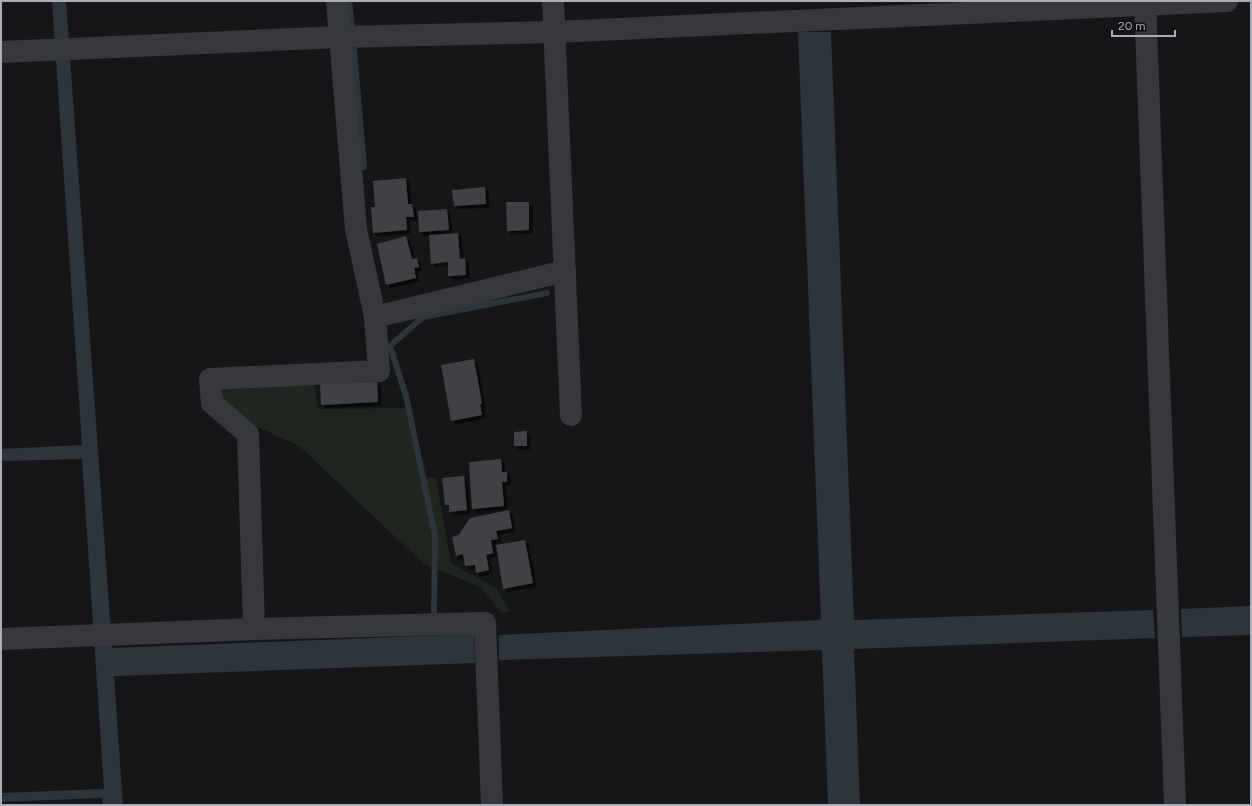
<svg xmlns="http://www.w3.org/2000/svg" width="1252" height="806" viewBox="0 0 1252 806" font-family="Figtree,sans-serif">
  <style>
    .green { fill: #1e261f }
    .water { fill: #2c353c }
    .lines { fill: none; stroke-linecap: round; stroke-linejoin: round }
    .stream { stroke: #2c353c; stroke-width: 6 }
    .building { fill: #404145; filter: url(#shadow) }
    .minor { stroke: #37383d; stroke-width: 22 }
  </style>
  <defs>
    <filter id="shadow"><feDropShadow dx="3.5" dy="3.5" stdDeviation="0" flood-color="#0009"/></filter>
  </defs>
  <rect width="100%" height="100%" fill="#161618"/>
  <!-- green -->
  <polygon class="green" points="313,378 318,409 409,408 425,476 436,479 451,563 496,588 510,611 502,613 480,587 424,564 299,446 247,422 221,397 226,384"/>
  <!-- water -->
  <g class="water">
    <polygon points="52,1 66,1 112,648 474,634 475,663 114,676 123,805 103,805 102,798 1,802 1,793 104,789 82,459 1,461 1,449 82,445"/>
    <polygon points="798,32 831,32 854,620 1153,610 1155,638 854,649 860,805 828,805 822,650 499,660 499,635 821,620"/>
    <polygon points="1251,606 1251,635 1182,637 1181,609"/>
  </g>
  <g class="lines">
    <!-- stream -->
    <g class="stream">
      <polyline points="349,1 352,26"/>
      <polyline points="354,50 364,167"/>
      <polyline points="434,612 435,536 406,396 390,346 423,317 547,293"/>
    </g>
  </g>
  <!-- building -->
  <g class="building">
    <polygon points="406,178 408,204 412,204 414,217 406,217 407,230 373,233 371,207 375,207 373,181"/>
    <polygon points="485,187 486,204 454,206 452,190"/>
    <polygon points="506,202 529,202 529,230 507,231"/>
    <polygon points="447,209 449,230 419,232 418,211"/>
    <polygon points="458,233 460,259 465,258 466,275 448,276 448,262 431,264 429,235"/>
    <polygon points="406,236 412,259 417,258 419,267 414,268 416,278 386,285 377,244"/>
    <polygon points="474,359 482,404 480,404 482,415 451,421 441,365"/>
    <polygon points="377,382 378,402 321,405 320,384"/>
    <polygon points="527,431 527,446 514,446 514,432"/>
    <polygon points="501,459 502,472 507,472 507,482 502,482 504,506 472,509 469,462"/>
    <polygon points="464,476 467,510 449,512 449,505 445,505 442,478"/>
    <polygon points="509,510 512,528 496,531 498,539 491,540 493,553 486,555 489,570 476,573 475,565 465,566 463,554 456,556 452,537 459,535 470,518"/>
    <polygon points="525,540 533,583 503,589 496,545"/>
  </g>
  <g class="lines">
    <!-- minor -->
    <g class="minor">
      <polyline points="553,1 571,415"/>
      <polyline points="1145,1 1175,805"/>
      <polyline points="1,52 340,37 555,32 1227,1"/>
      <polyline points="375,317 565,271"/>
      <polyline points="254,629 248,434 212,403 210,379 379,371 375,317 356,229 337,1"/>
      <polyline points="1,639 254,629 485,623 492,805"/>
    </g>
  </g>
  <!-- border -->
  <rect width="1252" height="806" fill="none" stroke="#a8adb8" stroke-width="4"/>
  <!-- scale -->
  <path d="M1112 30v6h63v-6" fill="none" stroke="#a8adb8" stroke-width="2"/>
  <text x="1118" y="30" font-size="12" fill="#a8adb8" stroke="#111113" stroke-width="3" paint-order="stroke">20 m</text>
</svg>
